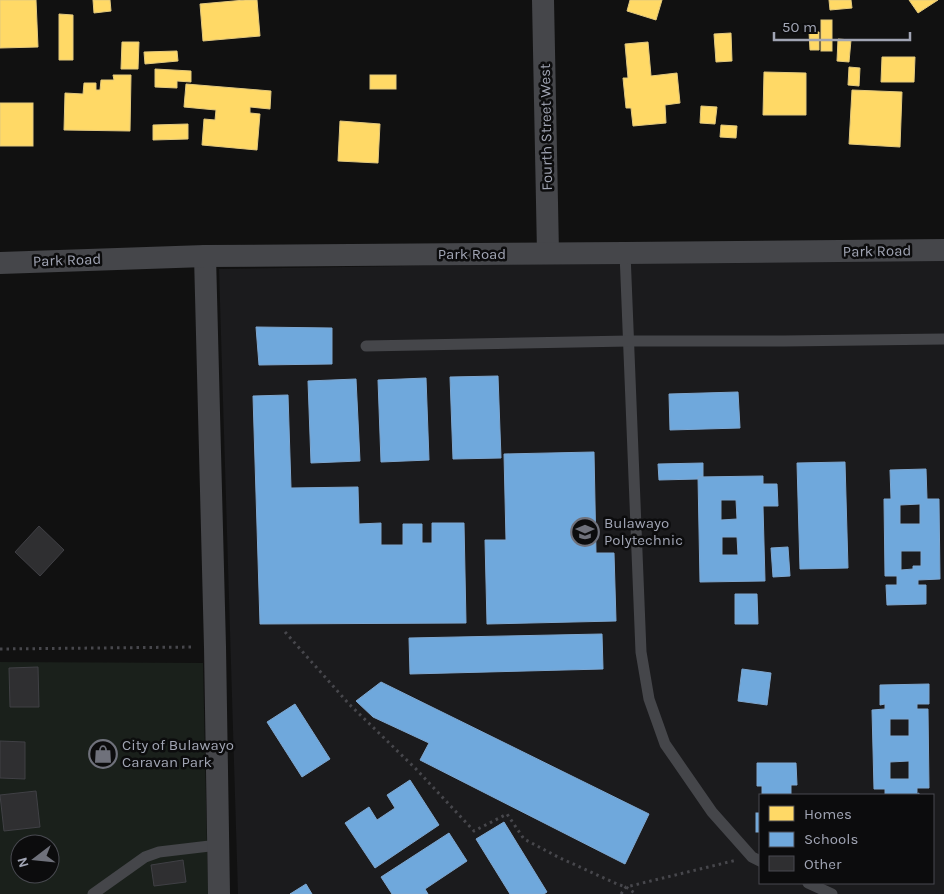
<svg xmlns="http://www.w3.org/2000/svg" width="944" height="894" viewBox="0 0 944 894" font-family="Karla,sans-serif">
  <style>
    .built { fill: #1b1b1d; fill-rule: evenodd }
    .green { fill: #1a201b; fill-rule: evenodd }
    .homes { fill: #ffd966; stroke: #e3c97d }
    .schools { fill: #6fa8dc; stroke: #7ea7d0; fill-rule: evenodd }
    .building { fill: #2f2f31; stroke: #404045 }
    .lines { fill: none; stroke-linecap: round; stroke-linejoin: round }
    .path { stroke: #47474c; stroke-width: 3; stroke-dasharray: 2.5 4; stroke-linecap: butt }
    .service { stroke: #45464a; stroke-width: 11 }
    .minor { stroke: #45464a; stroke-width: 22 }
    .labels { text-anchor: middle; stroke-width: 5; stroke-linejoin: round; paint-order: stroke }
    .street-label { font-size: 15px; fill: #a1a5b4; stroke: #0c0c0d }
    .poi-label { font-size: 15px; fill: #a1a5b4; stroke: #0c0c0d; text-anchor: start }
  </style>
  <rect width="100%" height="100%" fill="#111"/>
  <!-- built -->
  <path class="built" d="M944 257V894H238L219 269ZM760 795H933V883H760Z"/>
  <!-- green -->
  <path class="green" d="M0 662 203 663 208 894H0ZM20 844H50V874H20Z"/>
  <!-- homes -->
  <g class="homes">
    <polygon points="0,0 36,0 38,47 0,48"/>
    <polygon points="93,0 110,0 111,11 94,13"/>
    <polygon points="245,0 257,0 260,36 203,41 200,4"/>
    <polygon points="630,0 662,0 656,20 627,11"/>
    <polygon points="829,0 851,0 852,8 830,10"/>
    <polygon points="909,0 938,0 918,13"/>
    <polygon points="59,14 73,15 73,60 59,60"/>
    <rect x="821" y="20" width="11" height="31"/>
    <polygon points="809,32 819,32 819,50 810,50"/>
    <polygon points="731,33 732,61 716,62 714,34"/>
    <polygon points="838,39 851,40 849,62 837,61"/>
    <polygon points="122,42 139,42 138,69 121,69"/>
    <polygon points="648,42 651,76 677,73 680,103 665,105 666,123 633,126 631,108 626,108 623,78 628,78 625,44"/>
    <polygon points="177,51 178,61 145,64 144,52"/>
    <polygon points="882,57 915,57 914,82 881,82"/>
    <polygon points="849,67 860,68 859,86 848,85"/>
    <polygon points="155,69 191,71 191,82 177,81 177,88 155,87"/>
    <polygon points="764,72 806,73 806,115 763,115"/>
    <polygon points="113,75 131,75 130,131 64,130 65,93 83,94 84,83 96,83 96,90 100,90 101,80 114,80"/>
    <rect x="370" y="75" width="26" height="14"/>
    <polygon points="186,84 271,91 270,109 250,107 250,113 260,114 257,150 202,145 204,119 215,120 216,110 184,107"/>
    <polygon points="852,90 902,92 900,147 849,144"/>
    <rect x="0" y="103" width="33" height="43"/>
    <polygon points="701,106 717,107 715,124 700,123"/>
    <polygon points="340,121 380,124 378,163 338,161"/>
    <polygon points="188,124 188,139 153,140 153,125"/>
    <polygon points="721,125 737,126 736,138 720,137"/>
  </g>
  <!-- schools -->
  <g class="schools">
    <polygon points="256,327 332,328 332,364 259,365"/>
    <polygon points="498,376 501,458 453,459 450,377"/>
    <polygon points="426,378 429,460 381,462 378,380"/>
    <polygon points="356,379 360,461 311,463 308,381"/>
    <polygon points="738,392 740,428 670,430 669,394"/>
    <polygon points="288,395 291,488 358,487 359,524 381,523 381,545 403,545 403,524 422,524 422,543 432,543 432,523 464,523 466,623 260,624 253,396"/>
    <polygon points="594,452 596,553 614,553 616,621 487,624 485,540 506,540 504,454"/>
    <polygon points="845,462 848,568 800,569 797,463"/>
    <polygon points="703,463 703,477 698,477 698,479 659,480 658,464"/>
    <path d="M926 469 927 499H939L940 579 918 580V585H926V604L887 605 886 585H897V576H885L884 499H891L890 470ZM920 504V524H900V505ZM901 551H921V566H913V569L901 570Z"/>
    <path d="M763 476V484H777L778 506H763L765 581 700 582 698 477ZM721 500H736L737 519 721 520ZM722 537H737L738 555H722Z"/>
    <polygon points="788,547 790,576 773,577 771,548"/>
    <polygon points="735,594 757,594 758,624 735,624"/>
    <polygon points="602,634 603,669 410,674 409,638"/>
    <polygon points="742,669 771,673 767,705 738,701"/>
    <polygon points="381,682 649,814 625,864 420,760 429,743 373,717 356,701"/>
    <path d="M929 684V704H917V709H928L929 788H917V794L919 793V795H884L885 794V789H874L872 710 885 709V704L880 705V685ZM890 719H909V736H890ZM909 761V779H890V762Z"/>
    <polygon points="295,704 330,759 302,777 267,722"/>
    <polygon points="757,763 796,763 797,785 791,785 791,795 762,795 762,786 757,786"/>
    <polygon points="410,780 439,825 375,868 345,823 369,807 377,820 395,808 387,795"/>
    <rect x="756" y="813" width="4" height="19"/>
    <polygon points="504,822 547,892 544,894 510,894 476,839"/>
    <polygon points="449,833 467,861 425,889 428,894 392,894 381,877"/>
    <polygon points="306,884 312,894 290,894"/>
  </g>
  <!-- building -->
  <g class="building">
    <polygon points="39,526 64,550 40,576 15,552"/>
    <polygon points="38,667 39,707 10,707 9,668"/>
    <polygon points="0,741 25,742 25,779 0,778"/>
    <polygon points="36,791 40,827 4,831 0,795"/>
    <polygon points="183,860 186,882 154,886 151,865"/>
  </g>
  <g class="lines">
    <!-- path -->
    <g class="path">
      <polyline points="285,632 349,704 416,769 474,831 507,814 524,839 558,857 617,884 626,887 636,894"/>
      <polyline points="0,649 195,647"/>
      <polyline points="621,894 626,887 737,860"/>
    </g>
    <!-- service -->
    <g class="service">
      <polyline points="625,253 641,652 649,699 665,744 712,812 752,857 760,861"/>
      <polyline points="366,346 629,341 784,341 944,339"/>
      <polyline points="808,883 832,894"/>
      <polyline points="93,894 145,857 159,852 218,845"/>
    </g>
    <!-- minor -->
    <g class="minor">
      <polyline points="543,0 548,253"/>
      <polyline points="205,256 215,647 219,894"/>
      <polyline points="0,263 205,256 625,253 944,250"/>
    </g>
  </g>
  <!-- icons -->
  <defs>
    <symbol id="university-ring" viewBox="-11 -11 22 22"><circle r="9.5" fill="#0c0c0d" stroke="#6f717b" stroke-width="1.5"/><path d="M0-5L7-2L0 1L-7-2ZM-4 1L0 2.5L4 1V4Q0 6-4 4Z" fill="#6f717b"/></symbol>
    <symbol id="shop-ring" viewBox="-11 -11 22 22"><circle r="9.5" fill="#0c0c0d" stroke="#6f717b" stroke-width="1.5"/><path d="M-5-2.5h2.3a2.7 3.5 0 0 1 5.4 0H5L5.5 6h-11ZM-1.5-2.5h3a1.5 2.3 0 0 0-3 0Z" fill="#6f717b"/></symbol>
  </defs>
  <g fill-rule="evenodd">
    <use href="#university-ring" x="569" y="516" width="32" height="32"/>
    <use href="#shop-ring" x="87" y="738" width="32" height="32"/>
  </g>
  <g class="labels">
    <!-- street labels -->
    <g class="street-label">
      <text transform="translate(546 127) rotate(-91)" y="5">Fourth Street West</text>
      <text transform="translate(877 251) rotate(-1)" y="5">Park Road</text>
      <text x="472" y="259">Park Road</text>
      <text transform="translate(67 260) rotate(-2)" y="5">Park Road</text>
    </g>
    <!-- poi labels -->
    <g class="poi-label">
      <text x="604" y="528">Bulawayo<tspan x="604" dy="17">Polytechnic</tspan></text>
      <text x="122" y="750">City of Bulawayo<tspan x="122" dy="17">Caravan Park</tspan></text>
    </g>
  </g>
  <!-- legend -->
  <rect x="759" y="794" width="175" height="90" fill="#0c0c0d" stroke="#484950"/>
  <rect x="769" y="806" width="25" height="15" fill="#ffd966" stroke="#484950"/>
  <text x="804" y="819" font-size="15" fill="#a1a5b4">Homes</text>
  <rect x="769" y="832" width="25" height="15" fill="#6fa8dc" stroke="#484950"/>
  <text x="804" y="844" font-size="15" fill="#a1a5b4">Schools</text>
  <rect x="769" y="856" width="25" height="15" fill="#2f2f31" stroke="#484950"/>
  <text x="804" y="869" font-size="15" fill="#a1a5b4">Other</text>
  <!-- north arrow -->
  <g transform="translate(35 859) rotate(254)"><circle r="24" fill="#0c0c0d" stroke="#484950"/>
  <path d="M0-4L9 19L0 12L-9 19Z" fill="#6f717b"/>
  <text y="-8" font-size="14" font-weight="bold" text-anchor="middle" fill="#a1a5b4">N</text>
  </g>
  <!-- scale -->
  <path d="M774 32v8h136v-8" fill="none" stroke="#a1a5b4" stroke-width="2.5"/>
  <text x="782" y="32" font-size="15" fill="#a1a5b4" stroke="#0c0c0d" stroke-width="4" paint-order="stroke">50 m</text>
</svg>
